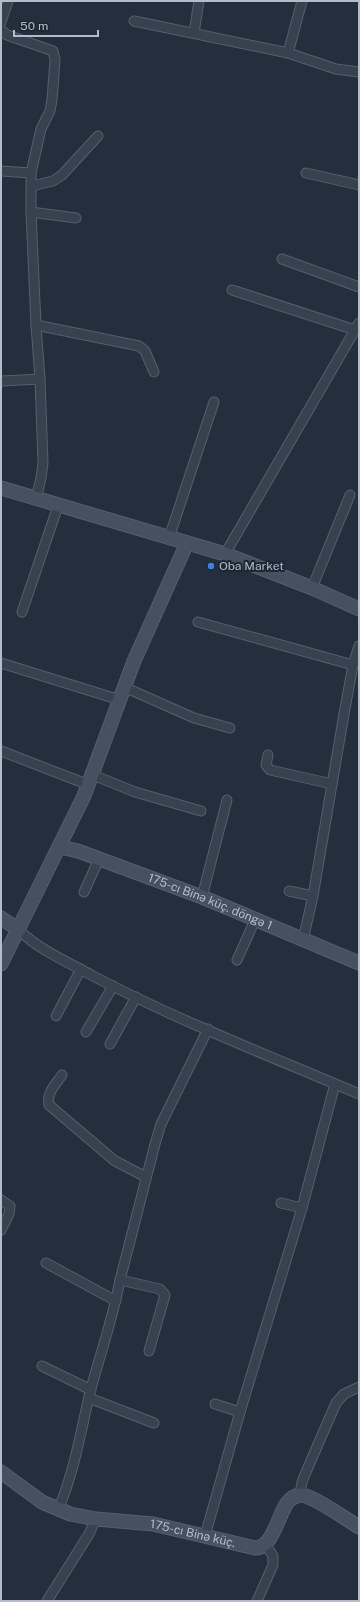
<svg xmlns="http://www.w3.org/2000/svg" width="360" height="1602" viewBox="0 0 360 1602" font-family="'Public Sans',sans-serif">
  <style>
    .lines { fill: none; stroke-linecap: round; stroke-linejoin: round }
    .street-casing { stroke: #565f6c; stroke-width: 11 }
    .secondary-casing { stroke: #565f6c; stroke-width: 15 }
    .street { stroke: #38414e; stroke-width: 9 }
    .secondary { stroke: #465061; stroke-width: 13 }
    .shop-dot { fill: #3f7fe0; stroke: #1d2633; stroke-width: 1.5 }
    .labels { text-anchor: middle; stroke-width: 4; stroke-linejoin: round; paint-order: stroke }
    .poi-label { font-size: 12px; fill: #b4bcc9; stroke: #1d2633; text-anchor: start }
    .street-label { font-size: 12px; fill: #b4bcc9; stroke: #1d2633 }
  </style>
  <rect width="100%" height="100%" fill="#242f3e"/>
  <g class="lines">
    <defs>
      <g id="street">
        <polyline points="134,21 288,53 336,69 359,72"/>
        <polyline points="1,22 8,1"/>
        <polyline points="1,30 7,35 53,51 55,60 52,100 50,111 41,129 31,173 31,212 36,325 40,379 43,463 41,478 36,499"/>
        <polyline points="194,33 199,1"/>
        <polyline points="288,53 302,1"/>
        <polyline points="1,171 31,173"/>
        <polyline points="306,173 359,185"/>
        <polyline points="32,186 53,181 62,175 98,136"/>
        <polyline points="31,212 76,218"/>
        <polyline points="282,259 359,287"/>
        <polyline points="232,290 355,330"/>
        <polyline points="36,325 139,346 145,351 154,372"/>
        <polyline points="1,381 40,379"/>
        <polyline points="169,538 214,402"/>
        <polyline points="225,554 359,323"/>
        <polyline points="312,588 350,495"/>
        <polyline points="22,612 58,506"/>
        <polyline points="198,622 353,665"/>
        <polyline points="1,663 120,700"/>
        <polyline points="124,687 194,718 230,728"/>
        <polyline points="1,751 89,785"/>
        <polyline points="268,755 266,765 270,770 332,784"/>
        <polyline points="93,775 135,792 201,811"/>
        <polyline points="289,891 313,896"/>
        <polyline points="84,892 99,859"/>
        <polyline points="202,897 227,800"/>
        <path d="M19 930C39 950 68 962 93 976 179 1021 270 1056 359 1094"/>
        <polyline points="303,940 313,896 344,714 353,665 359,646"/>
        <polyline points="237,960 255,920"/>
        <polyline points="56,1016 81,969"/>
        <polyline points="86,1032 113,986"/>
        <polyline points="110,1044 136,997"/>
        <path d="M62 1075C56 1084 46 1093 49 1105L115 1161 146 1177"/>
        <polyline points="1,1200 10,1206 9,1214 1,1230"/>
        <polyline points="281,1203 302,1208"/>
        <polyline points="46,1263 116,1301"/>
        <polyline points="120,1280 160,1289 165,1295 149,1351"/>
        <polyline points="42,1366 91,1390"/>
        <polyline points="89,1398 154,1423"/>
        <polyline points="215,1404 240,1412"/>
        <polyline points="300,1495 302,1482 306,1472 336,1403 344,1394 359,1387"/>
        <path d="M58 1510C74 1473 81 1431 90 1392 100 1355 113 1318 120 1280L155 1144 161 1124 208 1029"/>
        <polyline points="205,1536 240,1412 302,1208 335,1084"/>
        <polyline points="47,1601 89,1534 96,1519"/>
        <polyline points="257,1601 273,1565 273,1556 266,1545"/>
      </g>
      <g id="secondary">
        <polyline points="1,488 225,554 312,588 359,609"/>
        <path id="s1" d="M60 847 78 851 202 897 359 963"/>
        <polyline points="1,918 19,930"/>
        <polyline points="1,964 84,796 134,661 187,543"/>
        <path id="s2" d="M1 1472 42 1502 70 1514 96 1519 153 1524 255 1548C272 1549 278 1516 287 1503 290 1499 294 1496 300 1495 313 1495 347 1520 359 1527"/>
      </g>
    </defs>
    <!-- street casing -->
    <use href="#street" class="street-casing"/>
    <!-- secondary casing -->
    <use href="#secondary" class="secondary-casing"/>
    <!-- street -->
    <use href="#street" class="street"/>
    <!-- secondary -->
    <use href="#secondary" class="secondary"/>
  </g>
  <!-- markers -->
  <circle class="shop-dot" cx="211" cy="566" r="4"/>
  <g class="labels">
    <!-- poi labels -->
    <g class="poi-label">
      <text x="219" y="570">Oba Market</text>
    </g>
    <!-- street labels -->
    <g class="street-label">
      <text dy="4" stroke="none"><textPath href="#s1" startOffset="160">175-cı Binə küç. döngə 1</textPath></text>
      <text dy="4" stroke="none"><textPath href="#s2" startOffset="206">175-cı Binə küç.</textPath></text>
    </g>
  </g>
  <!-- border -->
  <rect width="360" height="1602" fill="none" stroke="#b4bcc9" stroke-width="4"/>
  <!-- scale -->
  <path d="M14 30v6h84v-6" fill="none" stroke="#b4bcc9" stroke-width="2"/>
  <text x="20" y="30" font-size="12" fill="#b4bcc9" stroke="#1d2633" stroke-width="3" paint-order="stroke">50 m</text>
</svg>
